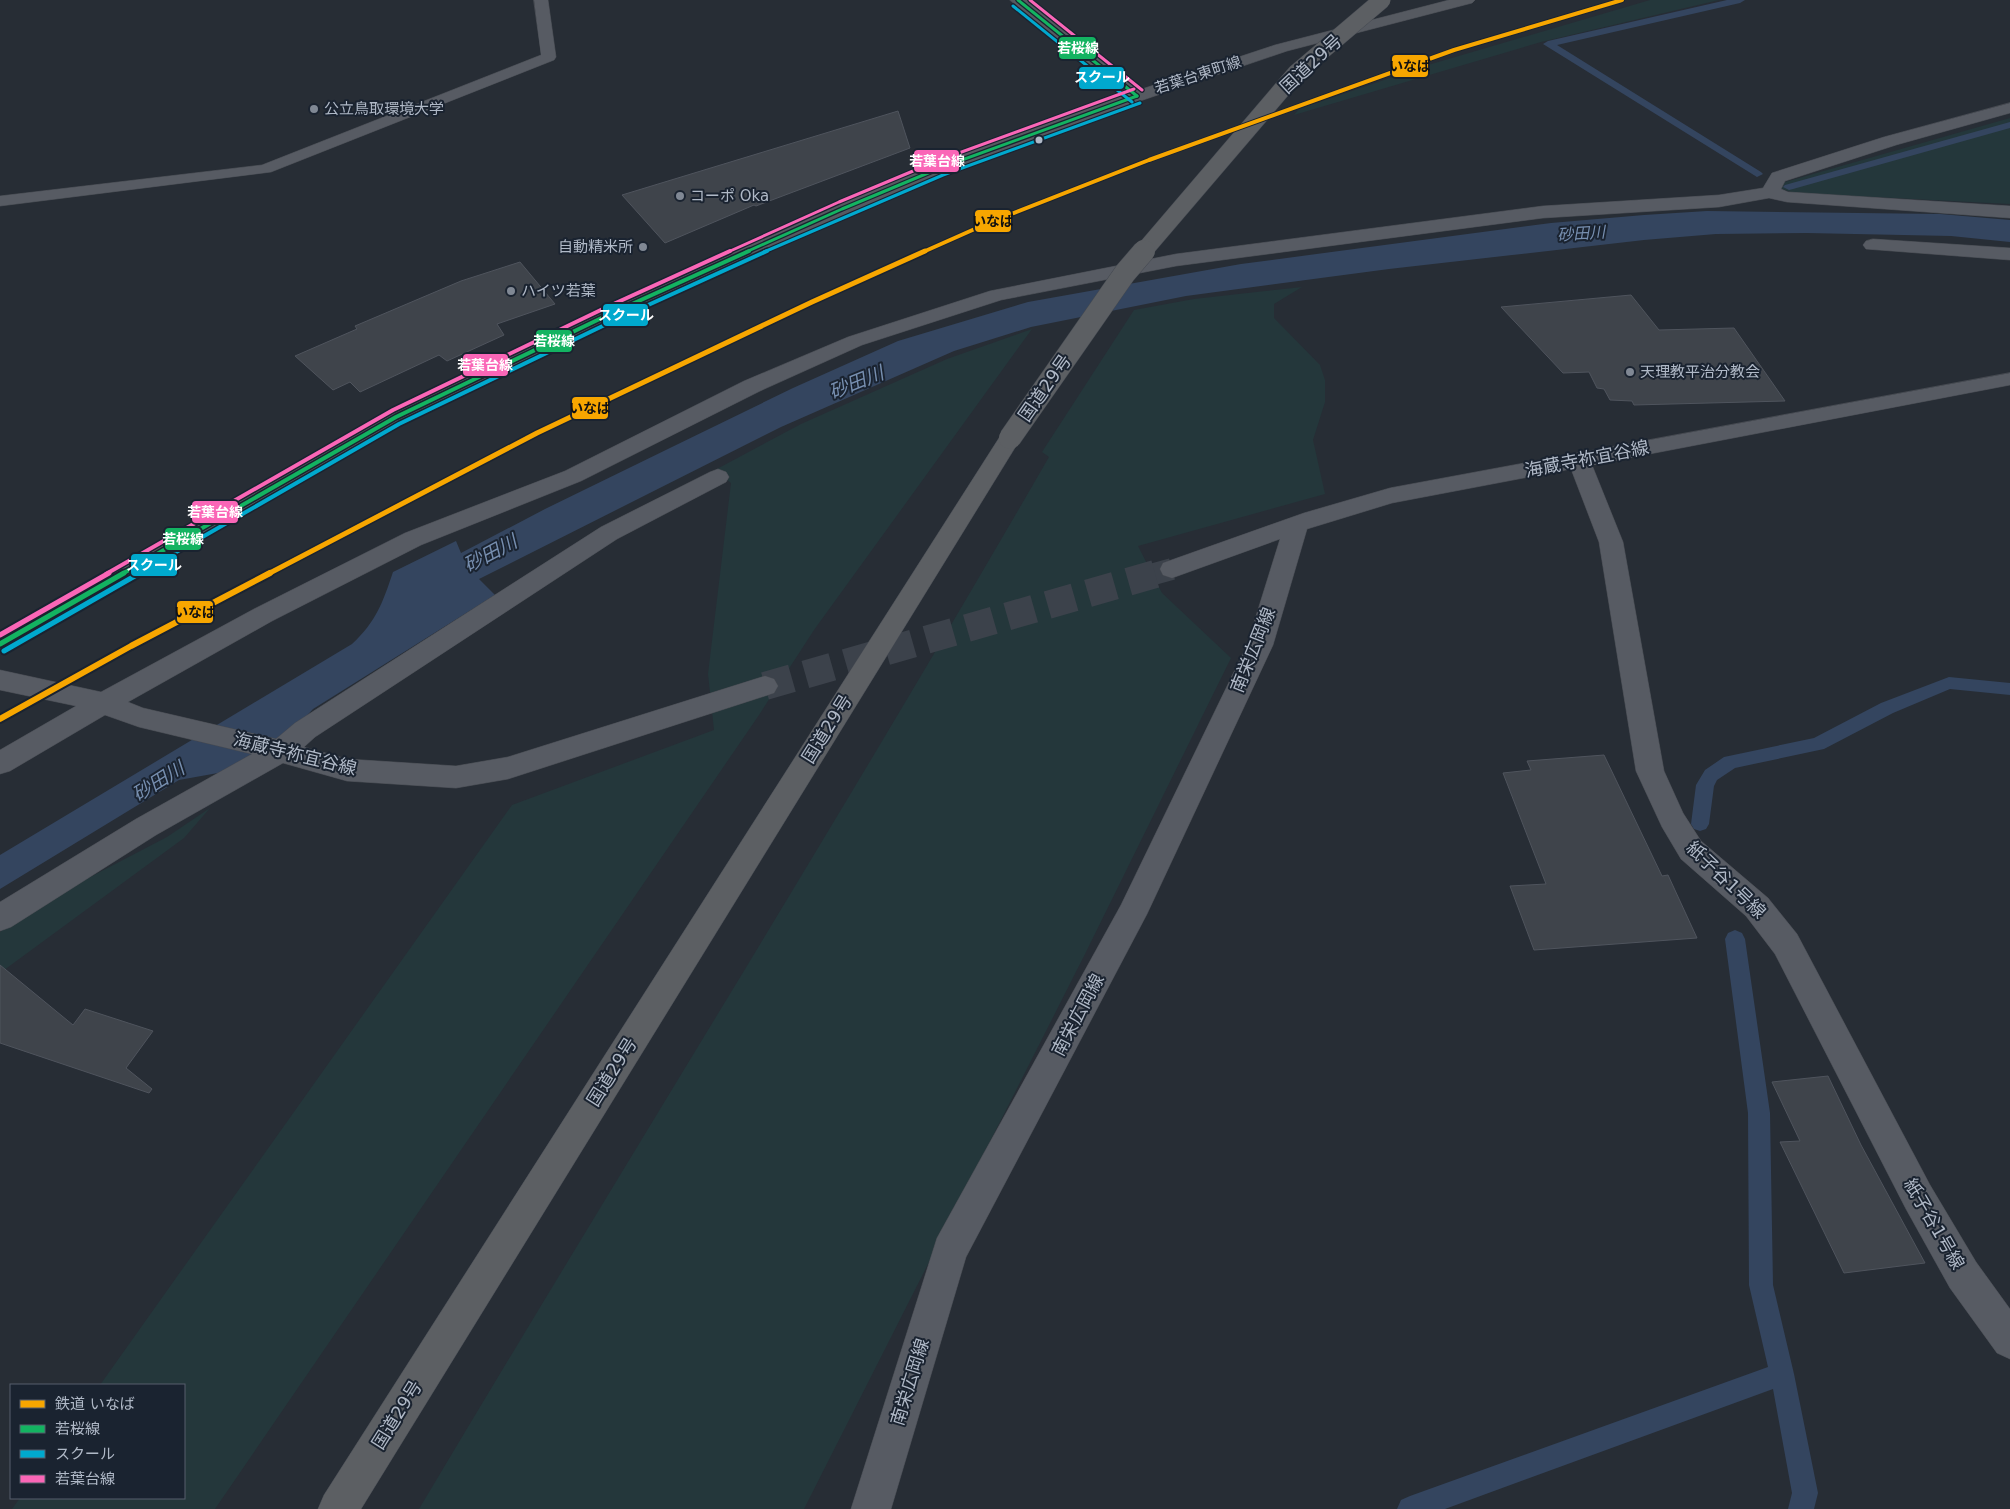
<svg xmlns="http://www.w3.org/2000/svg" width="2010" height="1509" viewBox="0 0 2010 1509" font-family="'DejaVu Sans','Noto Sans JP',sans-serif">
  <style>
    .green { fill: #24373b }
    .water { fill: #34455f }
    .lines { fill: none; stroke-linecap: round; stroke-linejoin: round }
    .stream { fill: #34455f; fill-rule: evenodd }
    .building { fill: #3f444b; stroke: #4f545d }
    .street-tunnel-far1 { stroke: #3c424b; stroke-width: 22; stroke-dasharray: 22 11; stroke-linecap: butt }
    .street-tunnel { stroke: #3c424b; stroke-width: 28; stroke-dasharray: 28 14; stroke-linecap: butt }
    .lane-casing { stroke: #454950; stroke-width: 1 }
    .street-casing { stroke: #454950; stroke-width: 1 }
    .secondary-casing { stroke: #454950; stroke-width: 1 }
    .highway-casing { stroke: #444951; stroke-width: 1 }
    .lane { fill: #575b63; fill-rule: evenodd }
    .street { fill: #575b63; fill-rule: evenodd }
    .secondary { fill: #565a61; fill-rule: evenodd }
    .highway { fill: #5c5f63; fill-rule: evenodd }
    .highway-bridge-far1-casing { stroke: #444951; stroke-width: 18; stroke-linecap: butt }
    .highway-bridge-casing { stroke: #444951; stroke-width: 23; stroke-linecap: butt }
    .highway-bridge-far1 { stroke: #5c5f63; stroke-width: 17 }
    .highway-bridge { stroke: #5c5f63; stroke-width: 22 }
    .bus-1-far2-casing { stroke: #1a2330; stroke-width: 5.5 }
    .bus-1-far1-casing { stroke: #1a2330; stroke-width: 7 }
    .bus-1-casing { stroke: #1a2330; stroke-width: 9 }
    .bus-2-far2-casing { stroke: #1a2330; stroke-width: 5.5 }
    .bus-2-far1-casing { stroke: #1a2330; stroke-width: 7 }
    .bus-2-casing { stroke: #1a2330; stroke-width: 9 }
    .bus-3-far2-casing { stroke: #1a2330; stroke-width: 5.5 }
    .bus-3-far1-casing { stroke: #1a2330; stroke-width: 7 }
    .bus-3-casing { stroke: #1a2330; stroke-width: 9 }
    .bus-1-far2 { stroke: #13b361; stroke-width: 3 }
    .bus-1-far1 { stroke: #13b361; stroke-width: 4 }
    .bus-1 { stroke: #13b361; stroke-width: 5 }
    .bus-2-far2 { stroke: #00a9ce; stroke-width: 3 }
    .bus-2-far1 { stroke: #00a9ce; stroke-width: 4 }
    .bus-2 { stroke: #00a9ce; stroke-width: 5 }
    .bus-3-far2 { stroke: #fa66b7; stroke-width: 3 }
    .bus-3-far1 { stroke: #fa66b7; stroke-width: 4 }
    .bus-3 { stroke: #fa66b7; stroke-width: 5 }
    .rail-1-far2-casing { stroke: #1a2330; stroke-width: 6 }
    .rail-1-far1-casing { stroke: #1a2330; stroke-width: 8 }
    .rail-1-casing { stroke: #1a2330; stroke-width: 10 }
    .rail-1-far2 { stroke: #f7a600; stroke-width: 4 }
    .rail-1-far1 { stroke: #f7a600; stroke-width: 5 }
    .rail-1 { stroke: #f7a600; stroke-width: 6 }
    .poi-dot { fill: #808894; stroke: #1a2330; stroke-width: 2 }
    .bus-dot { fill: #b0b9c7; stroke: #1a2330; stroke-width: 2 }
    .labels { text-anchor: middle; stroke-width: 4; stroke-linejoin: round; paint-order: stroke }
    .far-street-label { font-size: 15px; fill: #b0b9c7; stroke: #1a2330 }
    .far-poi-label { font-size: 15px; fill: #b0b9c7; stroke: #1a2330; text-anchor: start }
    .far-water-label { font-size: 16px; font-style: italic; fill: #778fb0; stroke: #1a2330 }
    .street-label { font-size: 18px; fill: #b0b9c7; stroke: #1a2330 }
    .water-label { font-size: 19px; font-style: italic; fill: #778fb0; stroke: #1a2330 }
    .line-badge { stroke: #1a2330; stroke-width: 2 }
    .badge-label { font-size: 14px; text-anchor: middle; font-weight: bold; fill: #fff }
    .pale-badge-label { font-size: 14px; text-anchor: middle; font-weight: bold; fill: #111 }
  </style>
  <rect width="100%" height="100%" fill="#272d35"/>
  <!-- green -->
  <g class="green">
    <polygon points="1650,0 1719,0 1541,42 1294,115 1299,109 1428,65"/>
    <polygon points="2010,118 2010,204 1795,193 1781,189 1785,182"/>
    <path d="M1302 287 1274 304V318L1320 365 1325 380V402L1313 440 1325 494 1138 546 1162 593 1231 658 1085 954 804 1509H419C628 1158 845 811 1049 457L1042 452 1134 310 1194 299Z"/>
    <polygon points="1032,329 814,630 759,715 215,1509 12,1509 20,1498 184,1498 184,1385 100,1385 512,805 714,730 708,674 731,483 715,470 801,424 947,359"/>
    <polygon points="210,808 184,838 0,973 0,932 52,897 167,837"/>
  </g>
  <!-- water -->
  <path class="water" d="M1707 211 1940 214 2010 220V242L1951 236 1807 233 1716 234 1644 240 1389 269 1186 296 1031 327 954 351 781 427 479 579 495 595 313 709 301 722 229 771 179 780 0 889V855L352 644C376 622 383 602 393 572L456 541 461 553 545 509 672 447 793 388 898 341 1028 302 1241 264 1551 223 1644 215Z"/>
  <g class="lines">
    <!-- stream -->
    <g class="stream">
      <polygon points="1727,0 1745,0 1740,3 1557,45 1761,172 1763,174 1757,177 1543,44 1548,41"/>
      <polygon points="2010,122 2010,128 1793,189 1789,190 1783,187 1785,185"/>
      <polygon points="1949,677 2010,683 2010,695 1950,689 1893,713 1824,749 1735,768 1717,780 1714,786 1709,824 1706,829 1700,831 1694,829 1691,824 1696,785 1705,770 1724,757 1814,738 1881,703"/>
      <polygon points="1735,930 1742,933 1745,939 1770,1113 1773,1285 1794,1374 1818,1493 1814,1509 1788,1509 1792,1493 1773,1389 1445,1509 1397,1509 1401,1500 1410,1496 1768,1367 1749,1285 1748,1113 1725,939 1728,933"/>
    </g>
  </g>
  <!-- building -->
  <g class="building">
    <polygon points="898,111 910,148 756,206 754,205 665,243 622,195"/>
    <polygon points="520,262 555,304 497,324 504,335 447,361 439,355 360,392 350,382 333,390 295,356 357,329 355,326 461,281"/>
    <polygon points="1631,295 1659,330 1734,328 1785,401 1634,405 1632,401 1610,400 1604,389 1597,388 1589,372 1563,373 1501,307"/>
    <polygon points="1604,755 1662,876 1668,875 1697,938 1534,950 1510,886 1546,884 1503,773 1531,770 1527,761"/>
    <polygon points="0,965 73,1025 85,1009 153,1031 126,1068 152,1089 149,1093 0,1043"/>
    <polygon points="1828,1076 1861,1145 1925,1263 1844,1273 1780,1142 1800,1141 1772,1082"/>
  </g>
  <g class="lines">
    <!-- street-tunnel-far1 -->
    <polyline class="street-tunnel-far1" points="1154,574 1172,569"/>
    <!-- street-tunnel -->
    <polyline class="street-tunnel" points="765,686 1159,573"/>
    <defs>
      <polygon id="lane" points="534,0 548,0 556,57 554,60 271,172 0,206 0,196 262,165 541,55"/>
      <g id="street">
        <polygon points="2010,103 2010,113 1896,145 1785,181 1781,189 1788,192 2010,206 2010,218 1787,202 1769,198 1719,207 1543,218 1176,266 1001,300 862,345 760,391 581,481 421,545 272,621 128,702 143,708 276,739 295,723 601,527 710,472 718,469 726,472 729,477 726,482 617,539 315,737 304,747 347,759 456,766 508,757 765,676 774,679 778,686 774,693 508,779 456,788 347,781 283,763 156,835 11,927 0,931 0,902 136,819 252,754 139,727 105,715 10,771 0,774 0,750 76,706 0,690 0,670 101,692 254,609 405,533 565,471 744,381 848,337 990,291 1176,254 1543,206 1719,195 1763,188 1772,173 1884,137"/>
        <polygon points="1873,239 2010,248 2010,260 1866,249 1863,245 1866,241"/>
        <polygon points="2010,373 2010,385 1592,465 1623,542 1664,771 1683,813 1701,841 1768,898 1797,934 1930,1185 1976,1262 2010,1309 2010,1359 1997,1353 1950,1288 1906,1209 1775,954 1746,916 1681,859 1662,827 1636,771 1599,542 1571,469 1392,503 1307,529 1273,645 1147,914 966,1257 891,1509 851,1509 937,1238 1121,905 1247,645 1280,539 1172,578 1163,575 1160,569 1163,563 1304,513 1390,488"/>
      </g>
      <polygon id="secondary" points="1010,0 1027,0 1139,90 1275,45 1449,0 1475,0 1472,3 1287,51 1143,100 946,172 849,213 617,318 404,422 9,651 0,653 0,632 388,412 603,310 835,205 934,164 1125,95"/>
      <polygon id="highway" points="1010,431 1018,433 1021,438 361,1509 318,1509 324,1495 999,438 1002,433"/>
    </defs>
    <!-- lane casing -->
    <use href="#lane" class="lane-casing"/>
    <!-- street casing -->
    <use href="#street" class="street-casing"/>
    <!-- secondary casing -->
    <use href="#secondary" class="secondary-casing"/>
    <!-- highway casing -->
    <use href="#highway" class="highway-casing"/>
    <!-- lane -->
    <use href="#lane" class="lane"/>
    <!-- street -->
    <use href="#street" class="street"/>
    <!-- secondary -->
    <use href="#secondary" class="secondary"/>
    <!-- highway -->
    <use href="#highway" class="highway"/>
    <defs>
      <polyline id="highway-bridge-far1" points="1143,252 1296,73 1382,0"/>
      <polyline id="highway-bridge" points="1010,438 1125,273 1144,251"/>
    </defs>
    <!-- highway-bridge-far1 casing -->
    <use href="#highway-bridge-far1" class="highway-bridge-far1-casing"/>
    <!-- highway-bridge casing -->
    <use href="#highway-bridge" class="highway-bridge-casing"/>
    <!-- highway-bridge-far1 -->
    <use href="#highway-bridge-far1" class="highway-bridge-far1"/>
    <!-- highway-bridge -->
    <use href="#highway-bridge" class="highway-bridge"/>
    <defs>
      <g id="bus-1-far2">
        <polyline points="1018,0 1137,96"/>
        <polyline points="746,252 842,209 940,168 1137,96"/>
      </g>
      <polyline id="bus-1-far1" points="122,574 396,417 610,314 749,251"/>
      <polyline id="bus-1" points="0,644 124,573"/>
      <g id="bus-2-far2">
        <polyline points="1013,6 1132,102"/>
        <polyline points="764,252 943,175 1140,103"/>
      </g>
      <polyline id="bus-2-far1" points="138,574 399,424 613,321 767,251"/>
      <polyline id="bus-2" points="4,651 140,573"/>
      <g id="bus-3-far2">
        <polyline points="1030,0 1142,90"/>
        <polyline points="728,252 839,202 937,161 1134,89"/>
      </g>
      <polyline id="bus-3-far1" points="106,574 393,410 607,307 730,251"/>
      <polyline id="bus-3" points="0,635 109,573"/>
    </defs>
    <!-- bus-1-far2 casing -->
    <use href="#bus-1-far2" class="bus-1-far2-casing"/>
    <!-- bus-1-far1 casing -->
    <use href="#bus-1-far1" class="bus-1-far1-casing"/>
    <!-- bus-1 casing -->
    <use href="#bus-1" class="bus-1-casing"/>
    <!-- bus-2-far2 casing -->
    <use href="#bus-2-far2" class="bus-2-far2-casing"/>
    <!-- bus-2-far1 casing -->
    <use href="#bus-2-far1" class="bus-2-far1-casing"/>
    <!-- bus-2 casing -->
    <use href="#bus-2" class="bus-2-casing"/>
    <!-- bus-3-far2 casing -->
    <use href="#bus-3-far2" class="bus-3-far2-casing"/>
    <!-- bus-3-far1 casing -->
    <use href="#bus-3-far1" class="bus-3-far1-casing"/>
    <!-- bus-3 casing -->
    <use href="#bus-3" class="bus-3-casing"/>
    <!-- bus-1-far2 -->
    <use href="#bus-1-far2" class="bus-1-far2"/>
    <!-- bus-1-far1 -->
    <use href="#bus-1-far1" class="bus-1-far1"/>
    <!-- bus-1 -->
    <use href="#bus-1" class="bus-1"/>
    <!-- bus-2-far2 -->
    <use href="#bus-2-far2" class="bus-2-far2"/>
    <!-- bus-2-far1 -->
    <use href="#bus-2-far1" class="bus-2-far1"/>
    <!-- bus-2 -->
    <use href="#bus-2" class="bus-2"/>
    <!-- bus-3-far2 -->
    <use href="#bus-3-far2" class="bus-3-far2"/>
    <!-- bus-3-far1 -->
    <use href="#bus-3-far1" class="bus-3-far1"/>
    <!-- bus-3 -->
    <use href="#bus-3" class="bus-3"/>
    <defs>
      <polyline id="rail-1-far2" points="923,252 986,224 1149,160 1454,50 1622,0"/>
      <polyline id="rail-1-far1" points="268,574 537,433 812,302 925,251"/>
      <polyline id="rail-1" points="0,719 131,646 270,573"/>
    </defs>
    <!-- rail-1-far2 casing -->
    <use href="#rail-1-far2" class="rail-1-far2-casing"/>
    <!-- rail-1-far1 casing -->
    <use href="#rail-1-far1" class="rail-1-far1-casing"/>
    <!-- rail-1 casing -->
    <use href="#rail-1" class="rail-1-casing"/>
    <!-- rail-1-far2 -->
    <use href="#rail-1-far2" class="rail-1-far2"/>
    <!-- rail-1-far1 -->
    <use href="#rail-1-far1" class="rail-1-far1"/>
    <!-- rail-1 -->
    <use href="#rail-1" class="rail-1"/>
  </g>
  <!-- markers -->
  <g class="poi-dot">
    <circle cx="314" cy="109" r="5"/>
    <circle cx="680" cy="196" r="5"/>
    <circle cx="643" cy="247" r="5"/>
    <circle cx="511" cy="291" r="5"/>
    <circle cx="1630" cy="372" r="5"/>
  </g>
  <circle class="bus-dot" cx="1039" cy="140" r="4.5"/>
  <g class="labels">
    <!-- far-street labels -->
    <g class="far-street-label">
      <text transform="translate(1198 75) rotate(-18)" y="5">若葉台東町線</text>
    </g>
    <!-- far-poi labels -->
    <g class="far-poi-label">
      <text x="324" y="114">公立鳥取環境大学</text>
      <text x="690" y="201">コーポ Oka</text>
      <text x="633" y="252" text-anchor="end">自動精米所</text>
      <text x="521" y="296">ハイツ若葉</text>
      <text x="1640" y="377">天理教平治分教会</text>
    </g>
    <!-- far-water labels -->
    <g class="far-water-label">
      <text transform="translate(1581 233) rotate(-4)" y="6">砂田川</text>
    </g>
    <!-- street labels -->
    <g class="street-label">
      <text transform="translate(1311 64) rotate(-43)" y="6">国道29号</text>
      <text transform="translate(1045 388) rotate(-55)" y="6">国道29号</text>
      <text transform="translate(1587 459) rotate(-11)" y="6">海蔵寺祢宜谷線</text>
      <text transform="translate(1253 650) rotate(-68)" y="6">南栄広岡線</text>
      <text transform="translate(827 729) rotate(-58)" y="6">国道29号</text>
      <text transform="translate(295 754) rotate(14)" y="6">海蔵寺祢宜谷線</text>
      <text transform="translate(1726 880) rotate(44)" y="6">紙子谷1号線</text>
      <text transform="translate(1078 1015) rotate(-62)" y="6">南栄広岡線</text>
      <text transform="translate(612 1072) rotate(-58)" y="6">国道29号</text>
      <text transform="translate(1934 1224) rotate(60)" y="6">紙子谷1号線</text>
      <text transform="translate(910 1382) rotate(-73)" y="6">南栄広岡線</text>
      <text transform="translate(397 1415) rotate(-58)" y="6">国道29号</text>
    </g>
    <!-- water labels -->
    <g class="water-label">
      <text transform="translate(856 382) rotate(-22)" y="7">砂田川</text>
      <text transform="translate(490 553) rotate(-28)" y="7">砂田川</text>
      <text transform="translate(158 781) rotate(-32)" y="7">砂田川</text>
    </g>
  </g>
  <g class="line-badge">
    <rect x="1058" y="36" width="39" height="24" rx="5" fill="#13b361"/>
    <rect x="1391" y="54" width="38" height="24" rx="5" fill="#f7a600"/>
    <rect x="1078" y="66" width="47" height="24" rx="5" fill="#00a9ce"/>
    <rect x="913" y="149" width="47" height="24" rx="5" fill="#fa66b7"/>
    <rect x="974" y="209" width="38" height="24" rx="5" fill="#f7a600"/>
    <rect x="602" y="303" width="47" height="24" rx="5" fill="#00a9ce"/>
    <rect x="535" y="329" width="38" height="24" rx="5" fill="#13b361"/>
    <rect x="462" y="353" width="47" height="24" rx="5" fill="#fa66b7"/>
    <rect x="571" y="396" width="38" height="24" rx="5" fill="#f7a600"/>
    <rect x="191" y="500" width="48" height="24" rx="5" fill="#fa66b7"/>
    <rect x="164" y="527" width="38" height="24" rx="5" fill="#13b361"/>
    <rect x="130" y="553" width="48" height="24" rx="5" fill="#00a9ce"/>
    <rect x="176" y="600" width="38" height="24" rx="5" fill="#f7a600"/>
  </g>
  <g class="badge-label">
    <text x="1078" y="53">若桜線</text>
    <text x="1102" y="82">スクール</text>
    <text x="937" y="166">若葉台線</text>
    <text x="626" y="320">スクール</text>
    <text x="554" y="346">若桜線</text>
    <text x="485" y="370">若葉台線</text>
    <text x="215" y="517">若葉台線</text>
    <text x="183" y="544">若桜線</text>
    <text x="154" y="570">スクール</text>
  </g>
  <g class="pale-badge-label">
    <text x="1410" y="71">いなば</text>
    <text x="993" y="226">いなば</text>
    <text x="590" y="413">いなば</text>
    <text x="195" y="617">いなば</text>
  </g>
  <!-- legend -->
  <rect x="10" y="1384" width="175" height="115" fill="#1a2330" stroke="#565f6c"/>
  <rect x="20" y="1400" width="25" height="8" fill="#f7a600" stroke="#565f6c"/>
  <text x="55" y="1409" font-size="15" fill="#b0b9c7">鉄道 いなば</text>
  <rect x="20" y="1425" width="25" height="8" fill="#13b361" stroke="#565f6c"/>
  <text x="55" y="1434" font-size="15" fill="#b0b9c7">若桜線</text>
  <rect x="20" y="1450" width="25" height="8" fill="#00a9ce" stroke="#565f6c"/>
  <text x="55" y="1459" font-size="15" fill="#b0b9c7">スクール</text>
  <rect x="20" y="1475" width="25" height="8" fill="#fa66b7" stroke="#565f6c"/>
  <text x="55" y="1484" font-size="15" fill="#b0b9c7">若葉台線</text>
</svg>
